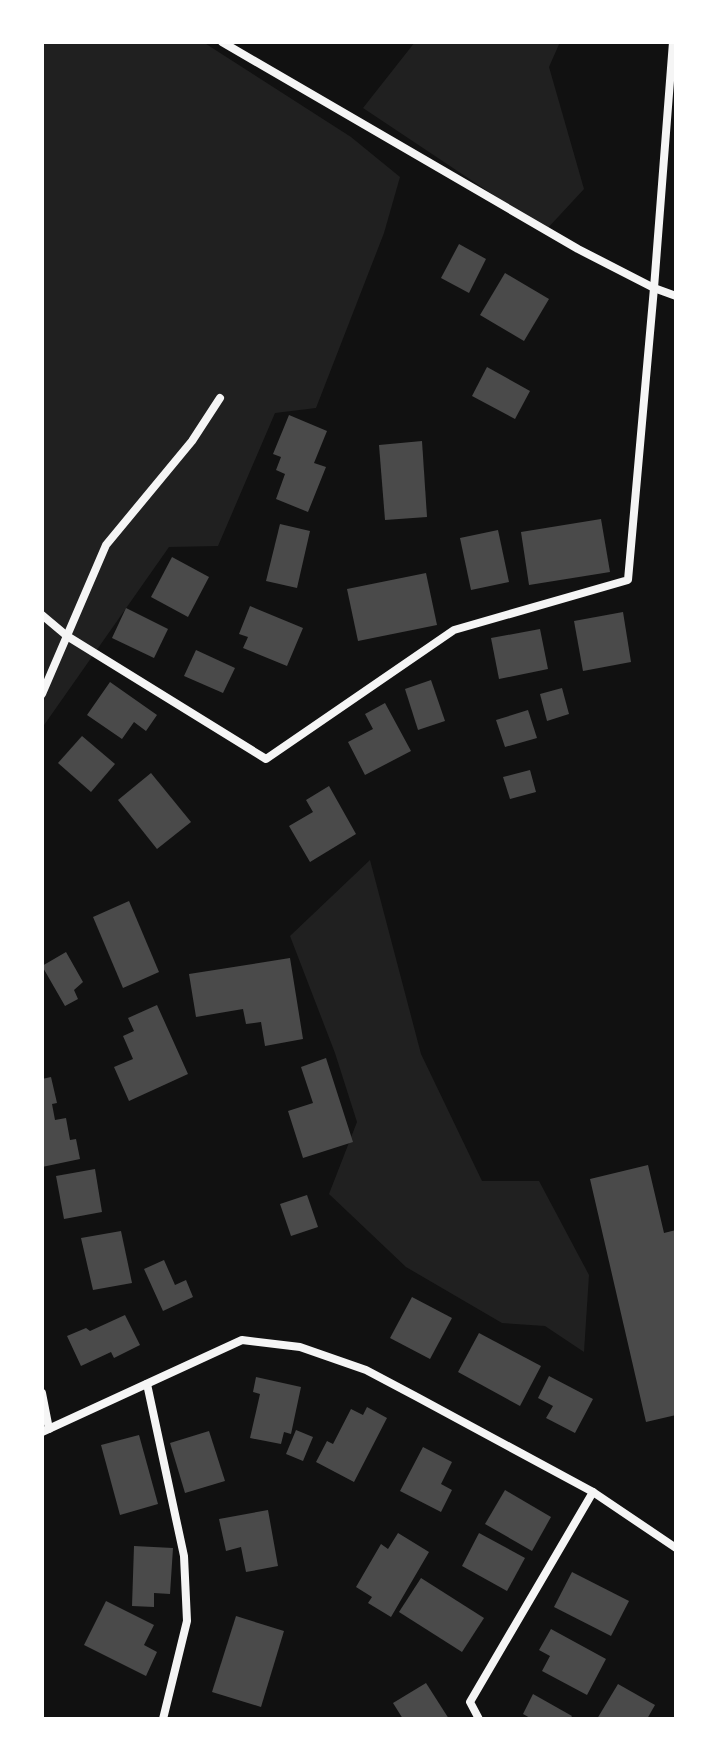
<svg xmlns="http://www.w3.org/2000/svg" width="718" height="1761" viewBox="0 0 718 1761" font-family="'Varela Round',sans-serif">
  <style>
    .green { fill: #202020 }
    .building { fill: #4a4a4a }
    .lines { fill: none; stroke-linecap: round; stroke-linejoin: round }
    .minor { stroke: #f5f5f5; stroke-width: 8 }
  </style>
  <rect width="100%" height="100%" fill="#111"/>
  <!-- green -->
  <g class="green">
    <polygon points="42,42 203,42 351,137 400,177 384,233 316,408 275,413 218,546 169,547 42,728"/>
    <polygon points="415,42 560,42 549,67 584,189 546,230 363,108"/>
    <polygon points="370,860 421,1054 482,1181 539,1181 589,1275 584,1352 545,1326 502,1323 406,1267 329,1194 357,1122 335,1053 290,936"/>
  </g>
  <!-- building -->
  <g class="building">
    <polygon points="459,244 486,259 469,293 441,278"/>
    <polygon points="505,273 549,299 524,341 480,315"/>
    <polygon points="487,367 530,391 515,419 472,396"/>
    <polygon points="289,415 327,431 314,463 326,467 308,512 276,499 285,474 276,470 281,457 273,454"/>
    <polygon points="422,441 427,517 385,520 379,445"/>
    <polygon points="601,519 610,572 529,585 521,532"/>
    <polygon points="280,524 310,531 297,588 266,581"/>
    <polygon points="498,530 509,582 471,590 460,538"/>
    <polygon points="172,557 209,577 188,617 151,597"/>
    <polygon points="426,573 437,625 358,641 347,589"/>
    <polygon points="250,606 303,628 287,666 243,648 248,637 239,634"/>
    <polygon points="126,608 168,629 154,658 112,638"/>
    <polygon points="623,612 631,662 583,671 574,621"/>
    <polygon points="540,629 548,669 499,679 491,638"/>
    <polygon points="196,650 235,668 223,693 184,676"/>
    <polygon points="431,680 445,721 418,730 405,689"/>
    <polygon points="110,682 157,715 146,731 134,722 122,739 87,715"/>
    <polygon points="562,688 569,714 547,721 540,694"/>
    <polygon points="385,703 411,751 365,775 348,742 373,729 365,714"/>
    <polygon points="528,710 537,738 505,747 496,720"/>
    <polygon points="82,736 115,764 91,792 58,763"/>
    <polygon points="530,770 536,792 510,799 503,777"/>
    <polygon points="151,773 191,822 157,849 118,800"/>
    <polygon points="329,786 356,834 310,862 289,826 313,812 306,800"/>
    <polygon points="129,901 159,972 123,988 93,917"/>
    <polygon points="66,952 83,982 74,990 78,999 65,1006 42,966"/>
    <polygon points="290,958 303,1039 265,1046 261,1022 246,1024 243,1009 196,1017 189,974"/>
    <polygon points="157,1005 188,1074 129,1101 114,1067 133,1059 123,1036 134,1031 128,1018"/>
    <polygon points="326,1058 353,1142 303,1158 288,1111 313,1103 301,1067"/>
    <polygon points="51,1077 57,1103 52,1104 55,1120 66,1118 70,1140 76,1139 80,1159 42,1167 42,1079"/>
    <polygon points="648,1165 664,1233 676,1230 676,1415 646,1422 590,1179"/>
    <polygon points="95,1169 102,1212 64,1219 56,1176"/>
    <polygon points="307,1195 318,1227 291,1236 280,1204"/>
    <polygon points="121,1231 132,1283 93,1290 81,1238"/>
    <polygon points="164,1260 175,1285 186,1280 193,1297 163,1311 144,1269"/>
    <polygon points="412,1297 452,1318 430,1359 390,1338"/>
    <polygon points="125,1315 140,1345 114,1358 111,1352 81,1366 67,1336 86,1328 90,1331"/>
    <polygon points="479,1333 541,1366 520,1406 458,1372"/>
    <polygon points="549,1376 593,1399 575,1433 546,1418 553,1406 538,1398"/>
    <polygon points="256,1377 301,1387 291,1434 284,1432 281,1444 250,1438 260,1394 253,1392"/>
    <polygon points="367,1407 387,1418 354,1482 316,1462 327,1441 333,1444 351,1409 363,1415"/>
    <polygon points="296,1430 313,1437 303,1461 286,1454"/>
    <polygon points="209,1431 225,1481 185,1493 170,1443"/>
    <polygon points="139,1435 158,1504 120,1515 101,1445"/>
    <polygon points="423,1447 452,1462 441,1484 452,1490 441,1512 400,1491"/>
    <polygon points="505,1490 551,1517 532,1551 485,1524"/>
    <polygon points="268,1510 278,1566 246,1572 241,1547 226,1551 219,1519"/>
    <polygon points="398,1533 429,1552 391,1617 368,1603 372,1597 356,1587 381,1544 388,1549"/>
    <polygon points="479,1533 525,1558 507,1591 462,1566"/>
    <polygon points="134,1546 173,1548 170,1594 154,1593 154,1607 132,1606"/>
    <polygon points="572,1572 629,1601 611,1636 554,1607"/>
    <polygon points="421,1578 484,1618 462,1652 399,1612"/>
    <polygon points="106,1601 154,1625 144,1645 157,1652 146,1676 84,1645"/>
    <polygon points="236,1616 284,1631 261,1707 212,1692"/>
    <polygon points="551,1629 606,1659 587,1695 542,1671 550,1656 539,1650"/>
    <polygon points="426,1683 449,1719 403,1719 393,1703"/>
    <polygon points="618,1684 655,1705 647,1719 597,1719"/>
    <polygon points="533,1694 572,1716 570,1719 532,1719 523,1714"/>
  </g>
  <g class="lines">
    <!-- minor -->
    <g class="minor">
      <polyline points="222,42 578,249 654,288 676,296"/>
      <polyline points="42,615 67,636 266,759 454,630 628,580 654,288 673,42"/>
      <polyline points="42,694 106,545 192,441 220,398"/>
      <polyline points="147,1384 184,1556 187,1621 163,1719"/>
      <polyline points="42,1393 49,1429"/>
      <polyline points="42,1432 242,1340 300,1347 366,1370 417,1397 593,1492 676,1548"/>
      <polyline points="479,1719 470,1702 593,1492"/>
    </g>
  </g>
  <!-- border -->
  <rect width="718" height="1761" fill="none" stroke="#ffffff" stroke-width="88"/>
</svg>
